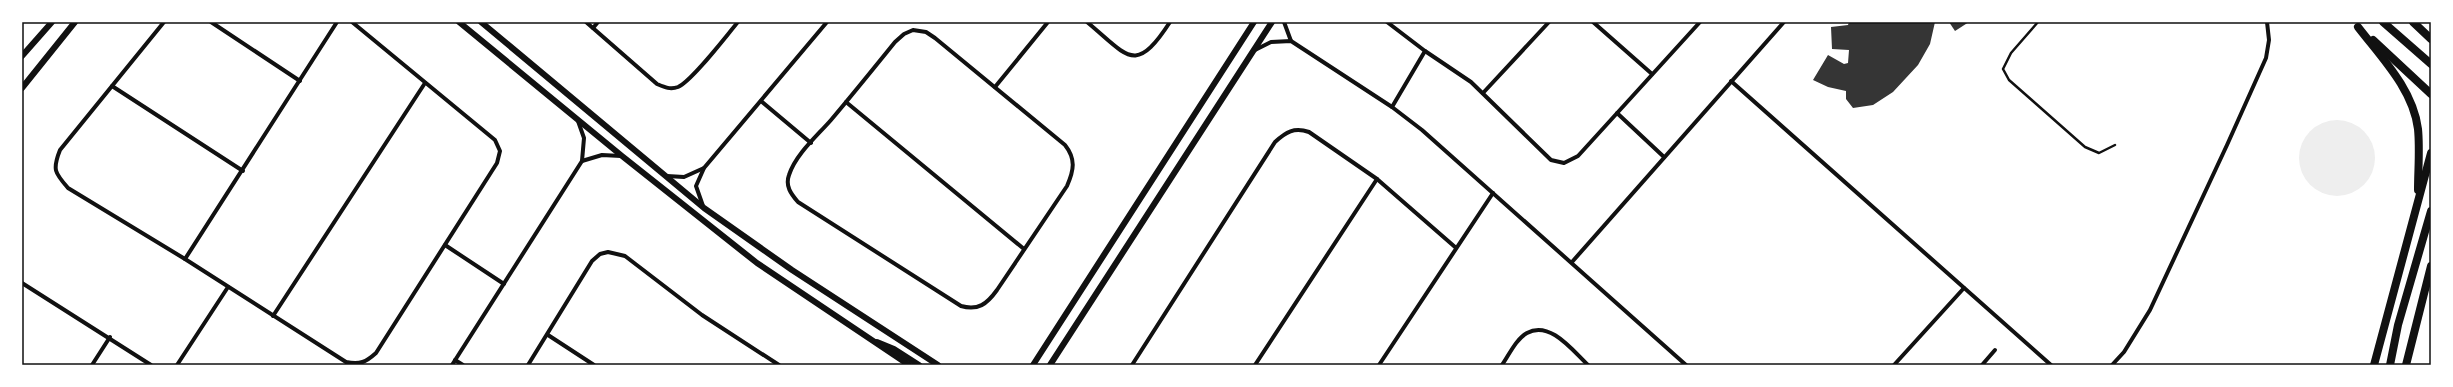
<svg xmlns="http://www.w3.org/2000/svg" width="2453" height="387" viewBox="0 0 2453 387" font-family="'Open Sans',sans-serif">
  <style>
    .green { fill: #eee }
    .building { fill: #353535 }
    .lines { fill: none; stroke-linecap: round; stroke-linejoin: round }
    .service { stroke: #111; stroke-width: 2.5 }
    .minor { stroke: #111; stroke-width: 4 }
    .tertiary { stroke: #111; stroke-width: 6 }
    .primary { stroke: #111; stroke-width: 8 }
    .neatline { fill: none; stroke: #111; stroke-width: 1.5 }
  </style>
  <rect width="100%" height="100%" fill="#fff"/>
  <!-- green -->
  <circle class="green" cx="2337" cy="158" r="38"/>
  <!-- building -->
  <g class="building">
    <polygon points="1849,22 1935,22 1930,44 1918,65 1893,92 1873,105 1853,108 1846,99 1846,91 1828,87 1813,80 1828,55 1844,64 1848,63 1849,50 1832,49 1831,27 1848,25"/>
    <polygon points="1949,22 1969,22 1955,31"/>
  </g>
  <g class="lines">
    <!-- service -->
    <polyline class="service" points="2038,22 2011,53 2003,69 2009,80 2085,147 2099,153 2115,145"/>
    <!-- minor -->
    <g class="minor">
      <path d="M164 22 60 150C52 170 55 173 68 188L185 259 346 362C360 365 366 362 376 353L497 163 500 151 495 140 352 22"/>
      <polyline points="211,22 300,81"/>
      <path d="M586 22 657 84C664 87 670 90 678 87 692 81 726 36 738 22"/>
      <path d="M1087 22C1128 56 1135 76 1170 22"/>
      <polyline points="1284,22 1291,41"/>
      <polyline points="1387,22 1425,51 1471,82 1551,160 1564,163 1578,156 1700,22"/>
      <polyline points="1593,22 1652,74"/>
      <polyline points="593,28 598,22"/>
      <path d="M913 30 926 32 935 38 1065 145C1076 159 1074 170 1067 186L997 290C987 304 978 311 961 306L798 202C791 194 785 186 789 175 796 154 817 136 831 120 853 94 874 68 895 42L904 34Z"/>
      <polyline points="1255,50 1271,42 1291,41 1392,107 1422,130 1686,365"/>
      <polyline points="1731,81 2051,365"/>
      <polyline points="112,86 243,171"/>
      <polyline points="995,87 1048,22"/>
      <polyline points="1483,93 1549,22"/>
      <polyline points="761,101 811,143"/>
      <polyline points="846,102 1024,249"/>
      <polyline points="1392,107 1425,51"/>
      <polyline points="1617,113 1664,157"/>
      <polyline points="582,161 602,155 621,156"/>
      <polyline points="667,176 684,177 704,168"/>
      <polyline points="703,206 696,186 704,168 827,22"/>
      <polyline points="445,245 504,284"/>
      <polyline points="185,259 337,22"/>
      <polyline points="1572,262 1784,22"/>
      <polyline points="22,283 151,365"/>
      <polyline points="273,316 425,83"/>
      <polyline points="548,335 594,365"/>
      <polyline points="455,360 463,365"/>
      <polyline points="92,365 110,337"/>
      <polyline points="177,365 228,287"/>
      <polyline points="452,365 582,161 584,138 578,121"/>
      <polyline points="528,365 592,261 600,254 608,252 625,256 702,315 779,365"/>
      <path d="M1132 365 1275 142C1286 132 1294 127 1309 132L1377 179 1455 247"/>
      <polyline points="1255,365 1377,179"/>
      <polyline points="1379,365 1493,193"/>
      <path d="M1502 365C1509 355 1516 339 1527 333 1550 320 1573 351 1588 365"/>
      <polyline points="1894,365 1964,288"/>
      <polyline points="1982,365 1995,350"/>
      <polyline points="2112,365 2124,352 2150,310 2227,145 2266,58 2269,40 2267,22"/>
    </g>
    <!-- tertiary -->
    <g class="tertiary">
      <polyline points="459,22 622,156 757,263 909,365"/>
      <polyline points="481,22 704,208 792,270 938,365"/>
      <polyline points="22,56 52,22"/>
      <polyline points="22,88 75,22"/>
      <polyline points="877,342 894,349 919,365"/>
      <polyline points="1033,365 1254,22"/>
      <polyline points="1050,365 1272,22"/>
    </g>
    <!-- primary -->
    <g class="primary">
      <polyline points="2383,22 2431,64"/>
      <polyline points="2413,22 2431,39"/>
      <path d="M2358 27C2381 57 2413 89 2418 129 2420 149 2418 171 2418 190"/>
      <polyline points="2373,40 2431,94"/>
      <polyline points="2374,365 2431,153"/>
      <polyline points="2390,365 2398,325 2431,211"/>
      <polyline points="2406,365 2431,266"/>
    </g>
  </g>
  <!-- border -->
  <rect width="2453" height="387" fill="none" stroke="#ffffff" stroke-width="46"/>
  <rect x="23" y="23" width="2407" height="341" class="neatline"/>
</svg>
